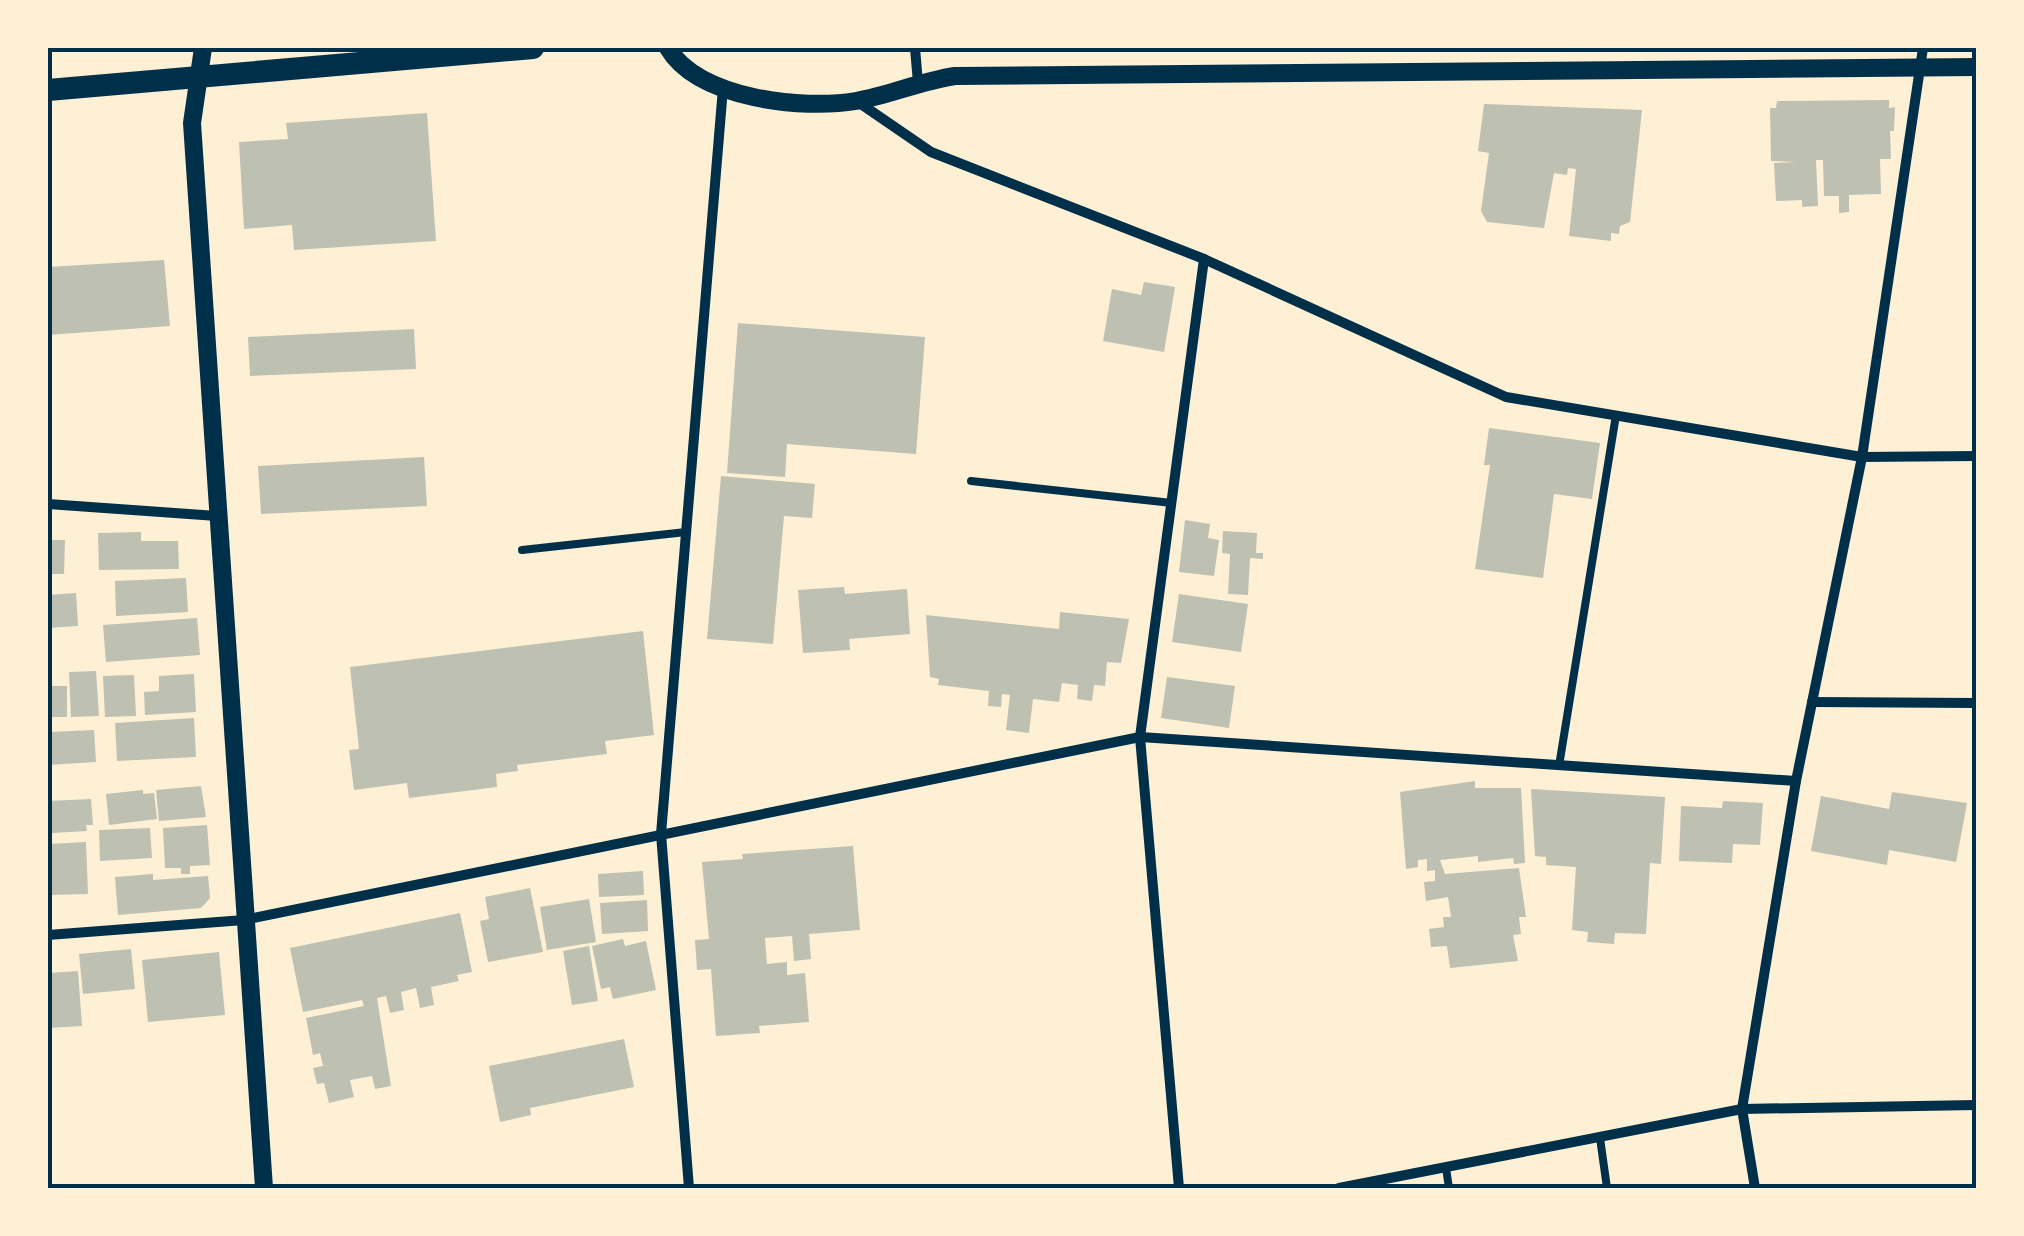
<svg xmlns="http://www.w3.org/2000/svg" width="2024" height="1236" viewBox="0 0 2024 1236" font-family="Arial,sans-serif">
  <style>
    .building { fill: #bec0b2 }
    .lines { fill: none; stroke-linecap: round; stroke-linejoin: round }
    .service { stroke: #003049; stroke-width: 8 }
    .minor { stroke: #003049; stroke-width: 10 }
    .tertiary { stroke: #003049; stroke-width: 18 }
    .primary { stroke: #003049; stroke-width: 22 }
    .neatline { fill: none; stroke: #003049; stroke-width: 4 }
  </style>
  <rect width="100%" height="100%" fill="#fdf0d5"/>
  <!-- building -->
  <g class="building">
    <polygon points="1889,100 1889,108 1895,107 1894,131 1890,131 1891,159 1880,159 1881,194 1849,195 1849,212 1839,213 1839,196 1824,196 1823,160 1816,160 1818,206 1802,207 1802,200 1776,201 1774,163 1796,162 1771,161 1770,108 1776,108 1777,101"/>
    <polygon points="1484,104 1642,110 1630,222 1620,226 1619,234 1611,233 1611,241 1569,236 1576,169 1568,168 1567,175 1554,173 1544,228 1487,222 1481,211 1489,153 1478,151"/>
    <polygon points="427,113 436,241 294,250 292,225 244,229 239,142 288,139 286,123"/>
    <polygon points="164,260 170,326 48,335 48,267"/>
    <polygon points="1144,282 1175,287 1164,352 1103,341 1112,289 1141,295"/>
    <polygon points="738,323 925,337 916,454 787,444 785,477 727,473"/>
    <polygon points="414,329 416,369 250,376 248,337"/>
    <polygon points="1489,428 1600,443 1592,499 1554,494 1543,578 1475,569 1490,465 1484,465"/>
    <polygon points="424,457 427,506 261,514 258,466"/>
    <polygon points="721,476 815,484 812,518 784,516 773,644 707,639"/>
    <polygon points="1185,520 1210,524 1208,538 1219,540 1214,576 1179,572"/>
    <polygon points="1223,531 1257,533 1256,553 1263,553 1263,559 1250,558 1248,595 1228,594 1230,554 1222,553"/>
    <polygon points="141,532 141,541 178,541 179,569 99,570 98,533"/>
    <polygon points="48,540 65,540 64,574 48,574"/>
    <polygon points="186,578 188,612 116,616 115,581"/>
    <polygon points="844,587 845,594 907,589 910,634 849,639 850,650 803,653 798,590"/>
    <polygon points="76,593 78,626 48,628 48,595"/>
    <polygon points="1179,594 1248,604 1241,652 1172,642"/>
    <polygon points="1060,612 1129,619 1121,663 1107,662 1105,686 1094,685 1092,701 1077,699 1078,685 1062,683 1059,702 1033,699 1029,733 1006,730 1010,695 1002,694 1001,707 988,706 989,691 938,685 939,679 930,677 926,615 1059,629"/>
    <polygon points="197,618 200,655 106,662 103,625"/>
    <polygon points="643,631 654,735 605,741 607,754 517,765 518,771 496,774 497,787 409,798 407,783 354,790 349,750 359,749 350,667"/>
    <polygon points="96,671 99,716 71,717 69,672"/>
    <polygon points="194,674 196,712 145,715 144,692 159,691 159,676"/>
    <polygon points="134,675 136,716 105,717 103,676"/>
    <polygon points="1167,677 1235,686 1229,728 1161,718"/>
    <rect x="48" y="686" width="19" height="31"/>
    <polygon points="194,718 196,757 117,761 115,723"/>
    <polygon points="94,730 96,762 48,765 49,732"/>
    <polygon points="1475,781 1475,788 1521,788 1525,863 1514,864 1513,858 1478,862 1478,856 1440,860 1445,874 1519,868 1526,917 1519,917 1521,934 1513,935 1518,961 1450,968 1447,946 1431,947 1429,929 1444,927 1443,917 1451,917 1448,897 1426,901 1424,882 1435,881 1435,870 1427,871 1427,859 1418,860 1418,867 1406,869 1400,792"/>
    <polygon points="201,786 206,817 159,821 156,790"/>
    <polygon points="1531,789 1665,797 1661,864 1650,863 1646,934 1615,933 1614,944 1587,942 1588,932 1572,930 1576,867 1546,865 1546,857 1535,856"/>
    <polygon points="143,790 143,794 154,793 157,819 109,825 106,794"/>
    <polygon points="1892,792 1967,803 1956,862 1889,850 1887,865 1811,851 1821,796 1889,809"/>
    <polygon points="91,799 93,825 86,825 87,831 52,833 48,801"/>
    <polygon points="1723,801 1763,803 1760,845 1733,844 1732,863 1679,861 1681,806 1722,808"/>
    <polygon points="207,825 210,865 190,866 190,874 181,874 181,868 165,868 163,828"/>
    <polygon points="150,828 152,858 100,861 99,830"/>
    <polygon points="86,842 88,894 48,895 48,844"/>
    <polygon points="853,846 860,930 809,934 811,959 794,961 792,936 765,938 767,964 787,962 787,975 805,973 809,1022 759,1026 760,1033 716,1036 711,969 697,970 695,940 709,939 702,862 743,859 742,854"/>
    <polygon points="643,871 644,895 599,897 598,874"/>
    <polygon points="153,874 153,880 208,876 210,898 201,908 118,915 115,877"/>
    <polygon points="530,888 543,952 488,962 480,921 489,919 485,897"/>
    <polygon points="589,899 596,942 547,950 540,907"/>
    <polygon points="647,900 648,931 602,934 600,903"/>
    <polygon points="460,913 472,972 457,975 459,981 431,987 434,1005 420,1008 416,988 401,992 404,1010 390,1013 386,996 377,998 391,1086 375,1089 372,1076 350,1080 354,1097 329,1103 324,1083 317,1084 313,1068 323,1066 320,1053 313,1055 306,1018 364,1006 362,1000 303,1012 290,948"/>
    <polygon points="623,939 625,946 646,941 656,990 613,999 610,987 601,989 592,946"/>
    <polygon points="589,946 598,1001 572,1005 563,951"/>
    <polygon points="131,949 135,989 83,994 79,954"/>
    <polygon points="219,952 225,1015 148,1022 142,960"/>
    <polygon points="78,971 82,1026 48,1028 48,973"/>
    <polygon points="624,1039 634,1087 530,1108 531,1115 500,1122 489,1066"/>
  </g>
  <g class="lines">
    <!-- service -->
    <g class="service">
      <polyline points="971,481 1172,503"/>
      <polyline points="522,550 686,532"/>
      <polyline points="1559,766 1616,415"/>
      <polyline points="1600,1138 1607,1188"/>
      <polyline points="1446,1168 1449,1188"/>
    </g>
    <!-- minor -->
    <g class="minor">
      <polyline points="915,48 918,83"/>
      <polyline points="858,102 931,152 1204,259 1506,397 1862,457 1976,456"/>
      <polyline points="48,504 217,516"/>
      <polyline points="1812,702 1976,703"/>
      <polyline points="48,935 244,920 1140,737 1796,781"/>
      <polyline points="689,1188 661,834 723,88"/>
      <polyline points="1179,1188 1140,737 1204,259"/>
      <polyline points="1339,1188 1742,1109 1976,1105"/>
      <polyline points="1755,1188 1742,1109 1796,781 1862,457 1923,48"/>
    </g>
    <!-- tertiary -->
    <g class="tertiary">
      <polyline points="203,48 192,123 264,1188"/>
      <path d="M668 48C698 99 803 110 856 101 890 95 921 81 955 76L1976 67"/>
    </g>
    <!-- primary -->
    <polyline class="primary" points="48,90 533,48"/>
  </g>
  <!-- border -->
  <rect width="2024" height="1236" fill="none" stroke="#fdf0d5" stroke-width="100"/>
  <rect x="50" y="50" width="1924" height="1136" class="neatline"/>
</svg>
